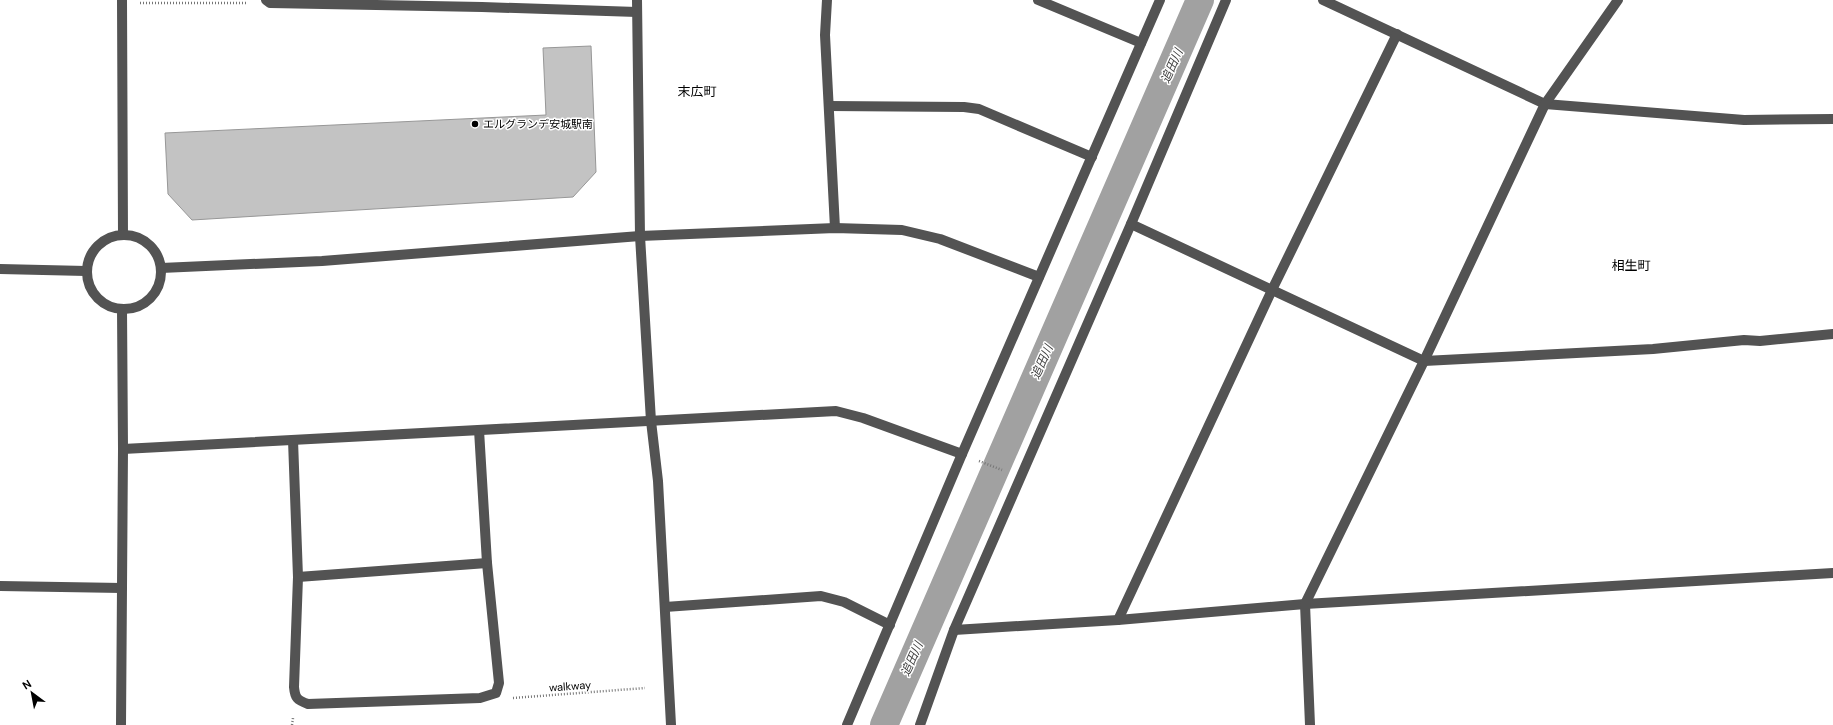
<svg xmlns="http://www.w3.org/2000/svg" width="1833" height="725" viewBox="0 0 1833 725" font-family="'DM Sans','Noto Sans JP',sans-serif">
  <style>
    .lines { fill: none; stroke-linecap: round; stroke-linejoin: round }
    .canal { stroke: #a1a1a1; stroke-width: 28 }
    .building { fill: #c3c3c3; stroke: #979797 }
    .path { stroke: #757575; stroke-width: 2.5; stroke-dasharray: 1 2; stroke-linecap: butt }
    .minor { stroke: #535353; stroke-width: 10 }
    .poi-dot { fill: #000; stroke: #fff; stroke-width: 1.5 }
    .labels { text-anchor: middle; stroke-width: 3; stroke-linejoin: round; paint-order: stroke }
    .poi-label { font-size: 11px; fill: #000; stroke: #fff; text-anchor: start }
    .street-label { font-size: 11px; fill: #000; stroke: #fff }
    .water-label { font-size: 12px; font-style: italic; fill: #424242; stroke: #fff }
    .quarter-label { font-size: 13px; fill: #000; stroke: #fff }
  </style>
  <rect width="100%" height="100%" fill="#fff"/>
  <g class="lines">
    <!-- canal -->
    <polyline class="canal" points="884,725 1200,0"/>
  </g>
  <!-- building -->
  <polygon class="building" points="591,46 596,172 573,197 192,220 168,194 165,133 546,115 543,48"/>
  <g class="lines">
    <!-- path -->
    <g class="path">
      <polyline points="140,3 247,3"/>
      <polyline points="979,461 1002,470"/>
      <polyline points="513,698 645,688"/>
      <polyline points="292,725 293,718"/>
    </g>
    <!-- minor -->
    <g class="minor">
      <polyline points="122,0 123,235"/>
      <polyline points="266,0 270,3 482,7 637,12"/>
      <polyline points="637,0 640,236 651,421 658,481 671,725"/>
      <polyline points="827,0 825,35 835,228"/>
      <polyline points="1038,0 1141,43"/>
      <polyline points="1323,0 1545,104 1744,120 1833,119"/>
      <polyline points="829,106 964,107 979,109 1092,157"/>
      <polyline points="1131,224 1424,361 1653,349 1744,340 1760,341 1833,334"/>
      <circle cx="124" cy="272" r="37"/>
      <polyline points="161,268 322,261 640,236 835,228 902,230 940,239 1039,277"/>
      <polyline points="0,269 86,271"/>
      <path d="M293 440 298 577 294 687C295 698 297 700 308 704L480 698 496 693 499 683 487 563 479 430"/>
      <polyline points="123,449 836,411 863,418 962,454"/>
      <polyline points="298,577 487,563"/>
      <polyline points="0,586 122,588"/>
      <polyline points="665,607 821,596 844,602 890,625"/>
      <polyline points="1118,620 1272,290 1397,34"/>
      <polyline points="954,630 1118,620 1305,604 1833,573"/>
      <polyline points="121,725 123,449 122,309"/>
      <polyline points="847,725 962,454 1160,0"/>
      <polyline points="920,725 954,630 1131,224 1226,0"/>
      <polyline points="1310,725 1305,604 1424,361 1545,104 1618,0"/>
    </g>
  </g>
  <!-- markers -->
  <circle class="poi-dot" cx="475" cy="124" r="4"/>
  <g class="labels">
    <!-- poi labels -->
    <g class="poi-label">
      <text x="483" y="128">エルグランデ安城駅南</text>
    </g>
    <!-- street labels -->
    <g class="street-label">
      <text transform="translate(570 686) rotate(-4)" y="4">walkway</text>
    </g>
    <!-- water labels -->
    <g class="water-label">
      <text transform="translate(1172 66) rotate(-66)" y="4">追田川</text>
      <text transform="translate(1042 362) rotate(-66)" y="4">追田川</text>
      <text transform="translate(912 659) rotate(-66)" y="4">追田川</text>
    </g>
    <!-- quarter labels -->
    <g class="quarter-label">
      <text x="697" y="96">末広町</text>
      <text x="1631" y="270">相生町</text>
    </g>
  </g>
  <!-- north arrow -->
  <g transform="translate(32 693) rotate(328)" stroke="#ffffff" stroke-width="3" paint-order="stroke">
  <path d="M0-3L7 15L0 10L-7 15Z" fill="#000000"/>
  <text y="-6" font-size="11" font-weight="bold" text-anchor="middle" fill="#000000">N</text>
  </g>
</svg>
